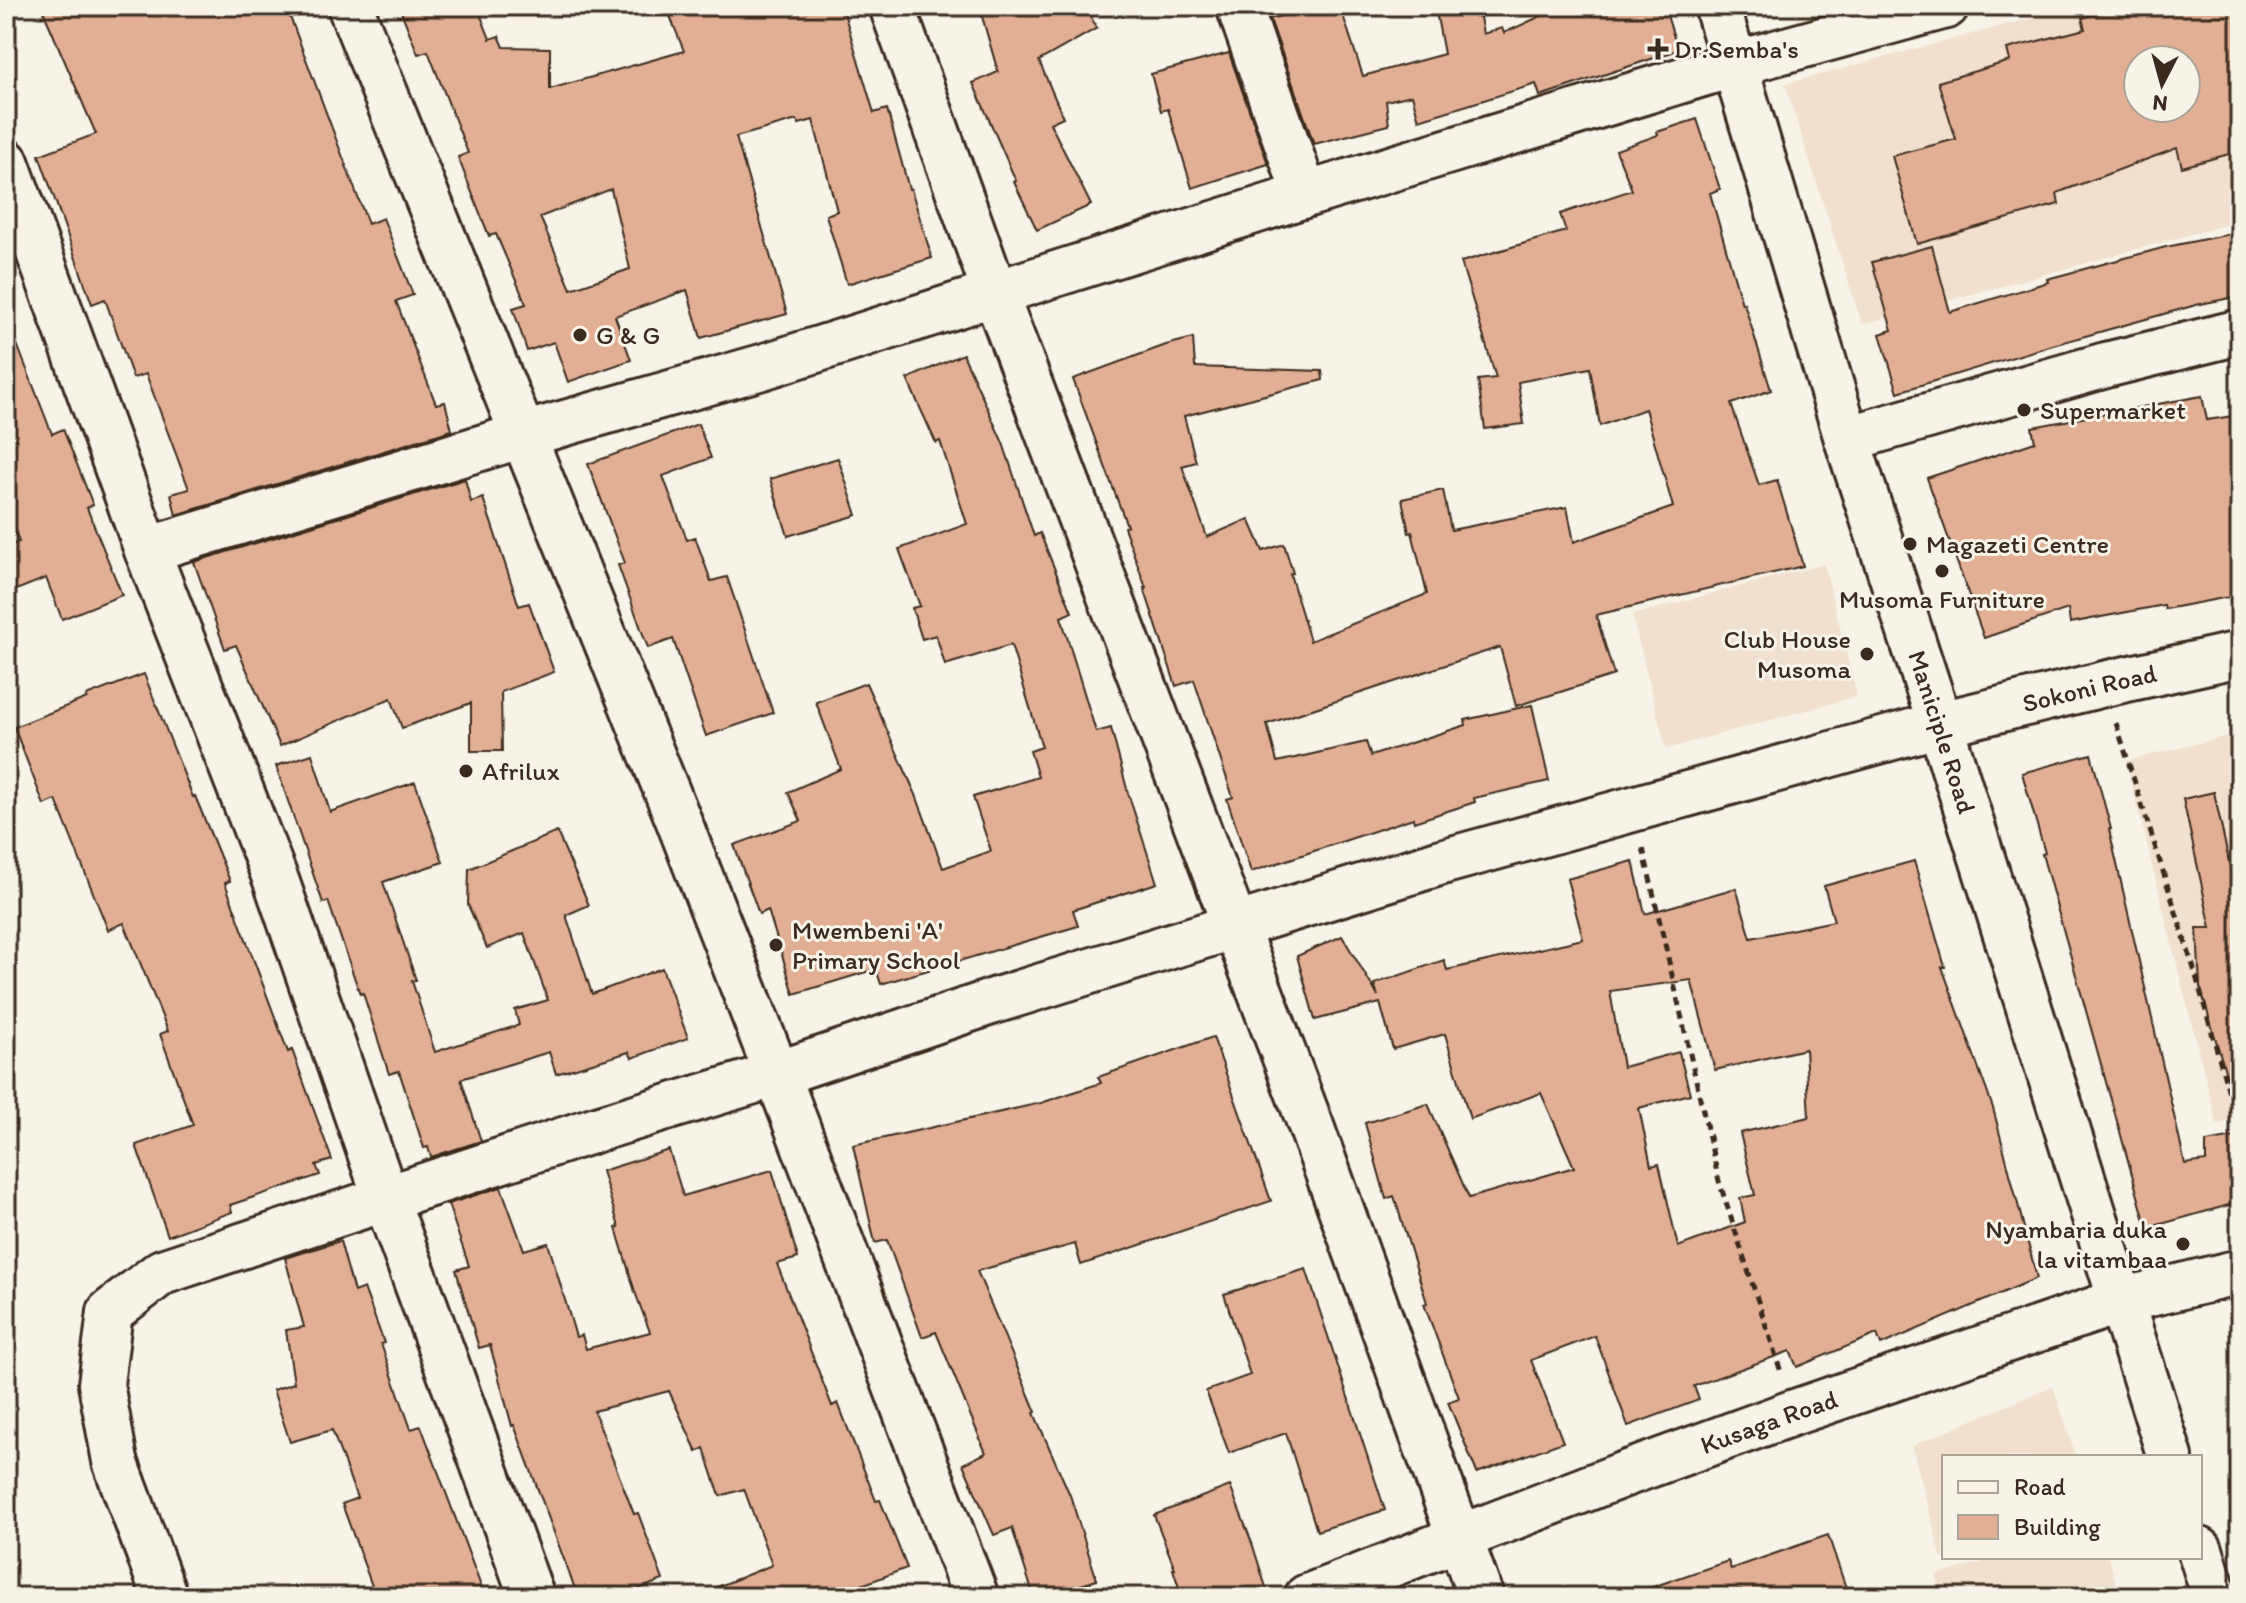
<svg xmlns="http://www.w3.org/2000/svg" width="2246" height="1603" viewBox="0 0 2246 1603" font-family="Itim,sans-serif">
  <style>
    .built { fill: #f1dfcf; fill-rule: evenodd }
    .building { fill: #e2af95; stroke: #3b2a1e; stroke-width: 2; fill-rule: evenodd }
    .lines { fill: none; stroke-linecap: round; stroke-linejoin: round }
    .minor-casing { stroke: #3b2a1e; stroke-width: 50 }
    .tertiary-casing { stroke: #3b2a1e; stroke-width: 50 }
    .path { stroke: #3b2a1e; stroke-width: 5; stroke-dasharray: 8 6; stroke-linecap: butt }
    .minor { stroke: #f7f3e8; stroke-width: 44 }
    .tertiary { stroke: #f7f3e8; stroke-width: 44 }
    .poi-dot { fill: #3b2a1e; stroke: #f7f3e8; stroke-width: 3 }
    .labels { text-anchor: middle; stroke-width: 6; stroke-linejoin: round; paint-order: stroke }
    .poi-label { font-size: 26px; fill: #3b2a1e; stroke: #f7f3e8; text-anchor: start }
    .street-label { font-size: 26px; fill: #3b2a1e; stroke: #f7f3e8 }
  </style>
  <rect width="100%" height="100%" fill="#f7f3e8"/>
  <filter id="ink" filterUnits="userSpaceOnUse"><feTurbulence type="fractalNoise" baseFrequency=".0125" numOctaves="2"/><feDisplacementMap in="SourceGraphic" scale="16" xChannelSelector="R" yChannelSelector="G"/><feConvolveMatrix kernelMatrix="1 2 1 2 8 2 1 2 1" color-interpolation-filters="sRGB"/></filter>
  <g filter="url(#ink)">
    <!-- built -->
    <g class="built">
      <path d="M2077 6H2240V221L1862 324 1785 84ZM2138 60H2186V108H2138Z"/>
      <polygon points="1824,564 1857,696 1666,749 1632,615"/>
      <polygon points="2240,733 2240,1119 2217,1124 2126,761"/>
      <polygon points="2053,1386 2076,1457 1944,1457 1944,1557 1948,1557 1942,1559 1912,1446"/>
      <polygon points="2002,1557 2108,1557 2120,1597 1942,1597 1936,1575"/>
    </g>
    <!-- building -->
    <g class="building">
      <polygon points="41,6 286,6 368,224 383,218 413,295 396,301 436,404 445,402 452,430 176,515 171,494 189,489 146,374 133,378 105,299 92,304 39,155 96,134"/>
      <path d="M399 6H477L490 39 499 36 504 47 550 48V89L684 51 666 6H842L874 113 887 109 909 189H911L932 258 847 284 826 215 837 211 813 120 799 124 797 120 736 137 787 314 701 338 687 290 615 316 631 360 568 382 554 342 527 351 513 308 526 304 496 234 489 236 458 157 468 153 428 51 418 54ZM611 189 630 269 571 289 540 217Z"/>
      <polygon points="979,6 1085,6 1097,28 1039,61 1063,117 1050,123 1091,205 1037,230 1014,182 1016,181 973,83 998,72"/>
      <polygon points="1315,6 1340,6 1363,76 1444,54 1435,6 1478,6 1483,34 1502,28 1504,33 1563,6 1664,6 1678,50 1540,96 1536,84 1419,120 1412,95 1386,101 1389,125 1314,144 1270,19"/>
      <path d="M2125 6H2240V151L2182 167 2177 148 2057 193 2059 204 1917 244 1892 156 1956 139 1938 82 2010 61 2007 49 2085 29 2082 18ZM2138 60H2186V108H2138Z"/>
      <polygon points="1229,53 1268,164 1192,188 1168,109 1161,111 1151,74"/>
      <polygon points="1697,119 1720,189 1710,193 1742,304 1744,303 1771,390 1731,404 1759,485 1777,480 1803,566 1596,615 1614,675 1516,706 1500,647 1267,724 1277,762 1366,742 1371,756 1466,725 1465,720 1532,705 1549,781 1474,798 1475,802 1414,822 1413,818 1251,872 1227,799 1233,797 1194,680 1176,686 1144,588 1146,588 1124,527 1127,526 1073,379 1166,345 1193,338 1195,367 1322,371 1323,380 1184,416 1196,462 1182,466 1207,537 1249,519 1263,551 1284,544 1293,573 1290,574 1310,641 1427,594 1412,532 1409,533 1402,499 1443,490 1451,530 1567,507 1574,542 1673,507 1645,409 1600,426 1590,368 1518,382 1524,424 1485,429 1478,380 1496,378 1461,262 1566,231 1560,214 1632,190 1616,150 1658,135 1657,132"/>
      <polygon points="2240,232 2240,296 2196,305 2053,345 1898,392 1880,334 1892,330 1872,262 1932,246 1950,312 2048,282 2047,279 2166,247"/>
      <polygon points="8,321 52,434 63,429 93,505 87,508 122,595 62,619 46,578 6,594 6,547 19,542 6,511 6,322"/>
      <polygon points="963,354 1003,443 1034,536 1040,533 1072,612 1061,617 1096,732 1111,728 1128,793 1157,883 1073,910 1078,926 881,984 876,969 794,994 768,910 759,914 734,845 801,821 788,792 841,769 816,702 866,683 916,795 943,868 991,851 973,797 1038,777 1030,751 1042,747 1011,645 945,665 936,635 922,639 912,608 920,606 899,549 967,524 940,441 936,443 907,379"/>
      <polygon points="2202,396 2207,420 2240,415 2240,595 2165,609 2164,605 2070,623 2068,609 1984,638 1927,478 2035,442 2032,427"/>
      <polygon points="698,424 711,458 663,476 687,540 695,537 711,581 727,577 773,713 706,736 673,639 648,648 618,565 625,563 588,464"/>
      <polygon points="838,458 857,515 788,536 770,479"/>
      <polygon points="465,479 471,502 483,498 519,606 529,603 554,672 501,692 502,751 471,751 471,703 402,728 391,698 280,746 236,645 225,649 194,562"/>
      <polygon points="144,674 193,797 195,796 230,881 225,883 288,1052 292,1050 332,1160 316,1165 320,1175 230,1205 232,1212 168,1236 136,1145 193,1125 160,1034 168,1031 124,923 108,930 56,800 44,805 14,727 87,698 86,696"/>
      <polygon points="312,754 330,812 415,782 443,862 383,882 416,980 412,981 435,1052 519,1025 515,1010 548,1000 524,933 487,948 468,905 469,869 557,832 589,905 566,915 592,994 662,968 688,1038 632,1058 629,1052 556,1074 549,1052 461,1079 481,1141 431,1157 428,1147 424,1148 399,1071 389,1074 363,993 360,994 328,901 323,903 276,766"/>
      <polygon points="2091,754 2111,829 2109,829 2185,1164 2206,1161 2206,1142 2240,1136 2240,1202 2147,1228 2042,854 2045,853 2022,773"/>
      <polygon points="2214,792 2240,913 2240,1093 2232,1094 2200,987 2197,928 2211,928 2183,799"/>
      <path d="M1633 861 1645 914 1736 888 1751 938 1834 921 1824 886 1914 861 1945 967H1942L1993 1108 2037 1278 1881 1345 1877 1334 1797 1367 1790 1351 1694 1386 1699 1400 1628 1426 1595 1336 1531 1360 1563 1442 1477 1473 1448 1402 1459 1398 1424 1304 1427 1303 1394 1196 1386 1199 1365 1123 1428 1104 1469 1198 1574 1167 1541 1093 1470 1119 1445 1034 1393 1049 1380 1003 1315 1020 1297 956 1342 936 1378 996 1374 984 1444 960 1447 970 1583 939 1567 879ZM1691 980 1715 1070 1805 1049 1809 1117 1740 1133 1755 1195 1740 1198 1745 1222 1678 1247 1659 1164 1651 1166 1639 1108 1690 1094 1679 1052 1623 1067 1610 991Z"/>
      <polygon points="1213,1037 1271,1201 1081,1265 1075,1244 977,1271 1036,1412 1034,1413 1070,1495 1097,1580 1042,1597 1034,1597 1012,1528 994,1535 963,1464 986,1453 936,1332 922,1337 887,1240 875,1243 853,1145 1041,1103 1101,1083 1098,1077"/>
      <polygon points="669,1150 683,1196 772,1170 798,1258 777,1264 832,1406 838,1403 876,1501 880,1500 907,1568 830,1597 697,1597 697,1595 772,1565 744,1489 720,1496 704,1448 697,1452 669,1391 594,1411 634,1514 638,1513 663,1580 617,1597 578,1597 514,1425 512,1426 490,1345 479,1348 456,1270 469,1266 448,1204 501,1187 524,1250 548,1243 576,1337 582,1335 586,1349 650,1332 635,1292 616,1228 619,1227 602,1171"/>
      <polygon points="340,1241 354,1292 364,1288 384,1343 381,1344 411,1429 421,1426 485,1597 376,1597 342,1504 357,1498 332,1430 290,1442 273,1390 294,1383 286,1330 304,1327 285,1258"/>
      <polygon points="1306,1269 1385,1510 1317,1531 1286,1433 1229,1453 1206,1391 1250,1375 1224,1294"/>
      <polygon points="1230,1486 1252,1543 1269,1597 1182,1597 1173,1569 1175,1569 1154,1515"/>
      <polygon points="1828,1535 1849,1597 1639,1597 1638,1592 1728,1561 1731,1569"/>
    </g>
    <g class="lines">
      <defs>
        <g id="minor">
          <polyline points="350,6 678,819 777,1074 976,1597"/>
          <polyline points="892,6 995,293 1311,1126 1481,1597"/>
          <polyline points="1239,6 1305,195"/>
          <polyline points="6,162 147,550 277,883 386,1199 532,1597"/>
          <polyline points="1847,439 2106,365 2240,332"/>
          <polyline points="147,550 523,435 762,367 1305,195 1735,64 1946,6"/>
          <path id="s1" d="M165 1597 115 1461 101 1384 110 1312 162 1272 597 1129 777 1074 997 1000 1445 861 1940 724 2104 684 2240 654"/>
          <path id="s2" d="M1307 1597 1622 1475 1795 1412 2120 1301"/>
        </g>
        <g id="tertiary">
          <path id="s3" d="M1717 6 1847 439 1940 724 2170 1457"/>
          <polyline points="2120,1301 2240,1272"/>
          <polyline points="2200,1550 2215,1597"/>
        </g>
      </defs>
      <!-- minor casing -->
      <use href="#minor" class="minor-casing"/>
      <!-- tertiary casing -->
      <use href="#tertiary" class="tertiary-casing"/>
      <!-- path -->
      <g class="path">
        <polyline points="2116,723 2194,969 2233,1107"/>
        <polyline points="1643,848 1719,1181 1781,1372"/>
      </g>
      <!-- minor -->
      <use href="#minor" class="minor"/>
      <!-- tertiary -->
      <use href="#tertiary" class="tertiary"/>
    </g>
  </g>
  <!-- markers -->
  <g class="poi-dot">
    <path d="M1654 37h8v8h8v8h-8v8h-8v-8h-8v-8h8z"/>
    <circle cx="580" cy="335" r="8"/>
    <circle cx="2024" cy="410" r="8"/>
    <circle cx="1910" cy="544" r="8"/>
    <circle cx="1942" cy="571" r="8"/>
    <circle cx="1867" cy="654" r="8"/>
    <circle cx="466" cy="771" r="8"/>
    <circle cx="776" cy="945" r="8"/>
    <circle cx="2183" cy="1244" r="8"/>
  </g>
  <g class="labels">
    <!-- poi labels -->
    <g class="poi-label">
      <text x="1674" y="58">Dr.Semba's</text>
      <text x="596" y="344">G &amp; G</text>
      <text x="2040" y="419">Supermarket</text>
      <text x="1926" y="553">Magazeti Centre</text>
      <text x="1942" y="608" text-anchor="middle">Musoma Furniture</text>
      <text x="1851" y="648" text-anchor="end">Club House<tspan x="1851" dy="30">Musoma</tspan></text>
      <text x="482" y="780">Afrilux</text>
      <text x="792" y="939">Mwembeni 'A'<tspan x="792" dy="30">Primary School</tspan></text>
      <text x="2167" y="1238" text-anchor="end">Nyambaria duka<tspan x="2167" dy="30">la vitambaa</tspan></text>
    </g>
    <!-- street labels -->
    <g class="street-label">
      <text dy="9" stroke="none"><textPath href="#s1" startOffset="2376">Sokoni Road</textPath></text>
      <text dy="9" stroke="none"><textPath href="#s3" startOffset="760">Maniciple Road</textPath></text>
      <text dy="9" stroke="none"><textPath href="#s2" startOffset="494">Kusaga Road</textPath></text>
    </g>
  </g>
  <!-- margin -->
  <rect width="2246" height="1603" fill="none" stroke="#f7f3e8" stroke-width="32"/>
  <rect x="16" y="16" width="2214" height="1571" fill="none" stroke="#3b2a1e" stroke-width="3" filter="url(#ink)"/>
  <!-- legend -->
  <rect x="1942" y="1455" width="260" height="104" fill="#f7f3e8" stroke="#aca397" stroke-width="2"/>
  <rect x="1958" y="1481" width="40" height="12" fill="#f7f3e8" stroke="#aca397" stroke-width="2"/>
  <text x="2014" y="1495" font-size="24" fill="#3b2a1e">Road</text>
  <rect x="1958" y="1515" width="40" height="24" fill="#e2af95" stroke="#aca397" stroke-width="2"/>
  <text x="2014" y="1535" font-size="24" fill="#3b2a1e">Building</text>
  <!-- north arrow -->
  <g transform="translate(2162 84) rotate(186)"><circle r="38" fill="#f7f3e8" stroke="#aca397" stroke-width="2"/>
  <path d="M0-6L14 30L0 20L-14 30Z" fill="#3b2a1e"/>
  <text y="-12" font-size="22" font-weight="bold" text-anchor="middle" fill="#3b2a1e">N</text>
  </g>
</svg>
